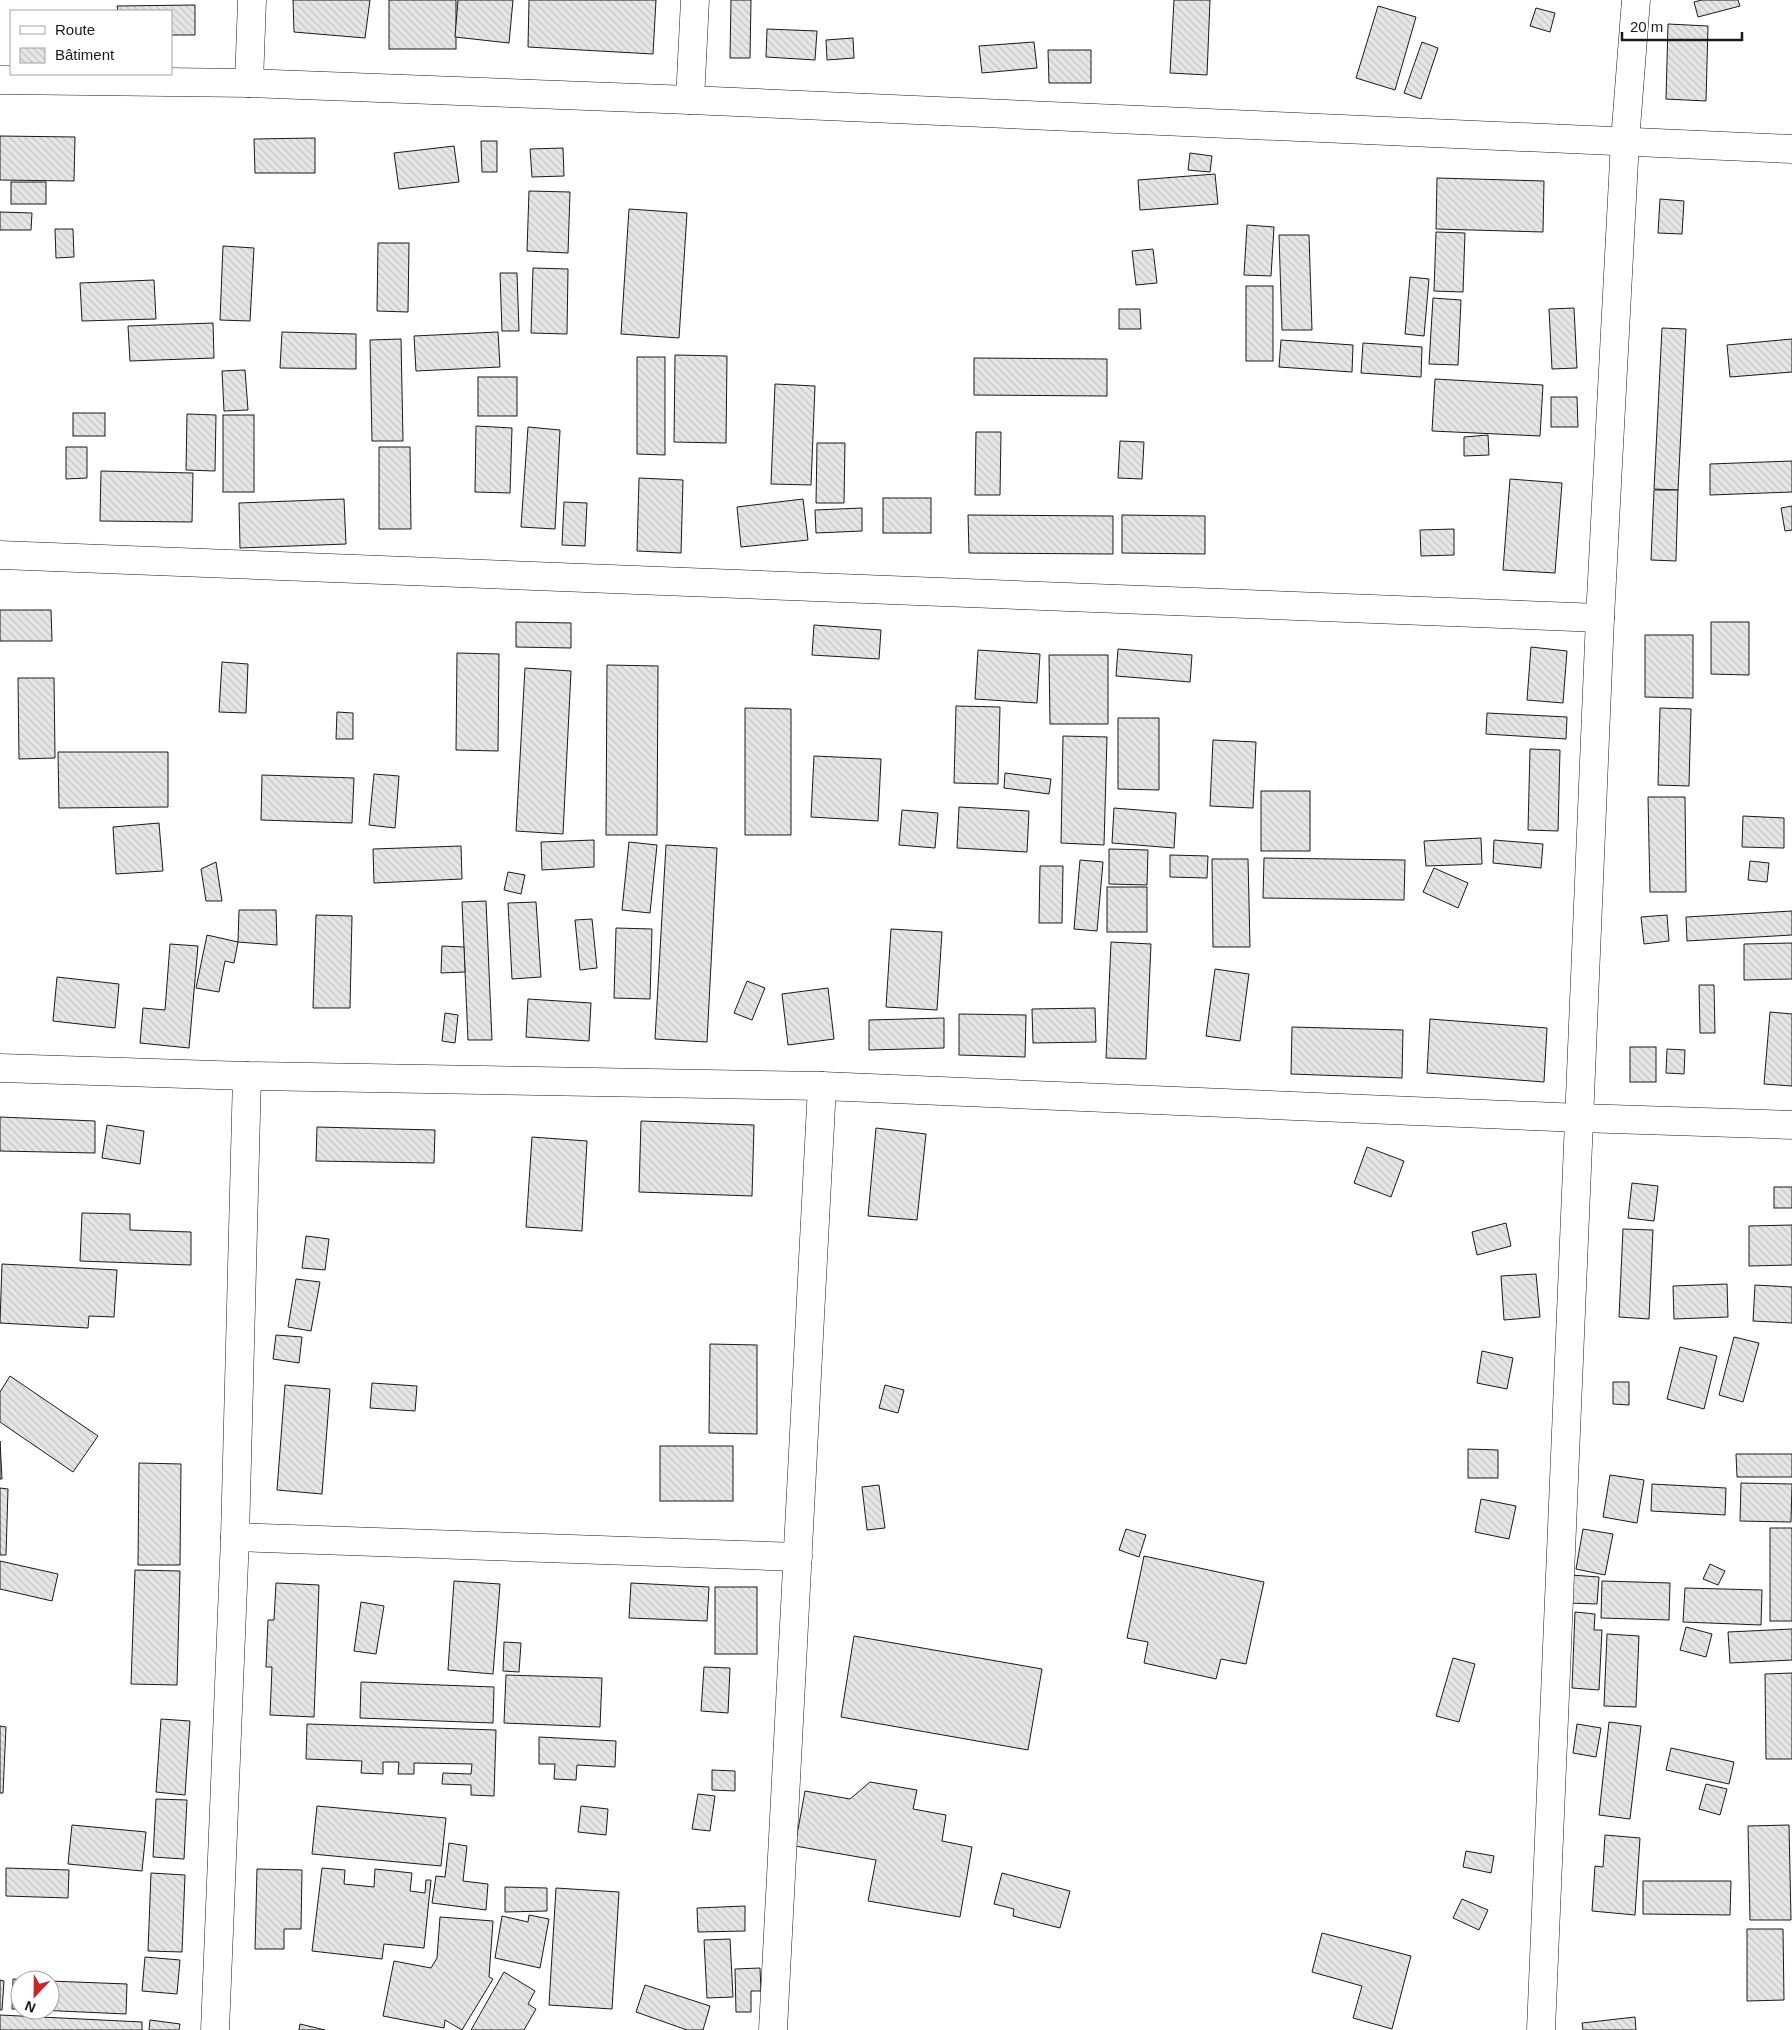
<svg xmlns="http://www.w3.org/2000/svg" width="1792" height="2030" viewBox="0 0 1792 2030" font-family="Arial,sans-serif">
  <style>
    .building { fill: url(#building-back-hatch); stroke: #1a1a1a }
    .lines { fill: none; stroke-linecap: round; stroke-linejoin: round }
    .minor-casing { stroke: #1a1a1a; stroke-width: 29 }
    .minor { stroke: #fff; stroke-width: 28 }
  </style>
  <defs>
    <pattern id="building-back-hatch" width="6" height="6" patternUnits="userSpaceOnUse" patternTransform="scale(1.25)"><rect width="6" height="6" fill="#e6e6e6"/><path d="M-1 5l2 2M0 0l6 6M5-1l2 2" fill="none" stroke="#c5c5c5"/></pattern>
  </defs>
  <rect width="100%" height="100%" fill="#fff"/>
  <!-- building -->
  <g class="building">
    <polygon points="293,0 370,0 365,38 294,32"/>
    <rect x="389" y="0" width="67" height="49"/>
    <polygon points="458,0 513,0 509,43 455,37"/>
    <polygon points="529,0 656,0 653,54 528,47"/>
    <polygon points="731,0 751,0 750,58 730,58"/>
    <polygon points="1174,0 1210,0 1207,75 1170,73"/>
    <polygon points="1702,0 1738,0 1740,6 1698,17 1694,2"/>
    <polygon points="195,5 195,35 171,35 171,11 118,11 117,6"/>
    <polygon points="1378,6 1416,17 1395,90 1356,78"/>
    <polygon points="1536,8 1555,13 1550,32 1530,26"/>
    <polygon points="1668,24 1708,26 1706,101 1666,99"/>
    <polygon points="767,29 817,31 815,60 766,57"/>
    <polygon points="853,38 854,58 827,60 826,40"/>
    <polygon points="1034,42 1037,68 982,73 979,46"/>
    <polygon points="1422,42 1438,48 1421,99 1404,93"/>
    <polygon points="1048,50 1091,50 1091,83 1049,83"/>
    <polygon points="0,136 75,137 74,181 0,180"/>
    <polygon points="315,138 315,173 255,173 254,139"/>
    <polygon points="481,141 497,141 497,172 482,172"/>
    <polygon points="454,146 459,182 399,189 394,153"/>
    <polygon points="563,148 564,176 532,177 530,149"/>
    <polygon points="1190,153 1212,156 1210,172 1188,170"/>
    <polygon points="1215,174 1218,204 1140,210 1138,180"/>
    <polygon points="1437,178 1544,181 1543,232 1436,229"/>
    <rect x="11" y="182" width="35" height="22"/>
    <polygon points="529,191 570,192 568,253 527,251"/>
    <polygon points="1660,199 1684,201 1682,234 1658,233"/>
    <polygon points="629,209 687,213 679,338 621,334"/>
    <polygon points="0,212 32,213 31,230 0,230"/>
    <polygon points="1247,225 1274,227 1271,276 1244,275"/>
    <polygon points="55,229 73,229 74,257 56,258"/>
    <polygon points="1436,232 1465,233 1463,292 1434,291"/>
    <polygon points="1279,235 1309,235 1312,330 1282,330"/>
    <polygon points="378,243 409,243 408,312 377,311"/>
    <polygon points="223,246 254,248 250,321 220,320"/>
    <polygon points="1153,249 1157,283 1136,285 1132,251"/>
    <polygon points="533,268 568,269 567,334 531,333"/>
    <polygon points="500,273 517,273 519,331 502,331"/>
    <polygon points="1410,277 1429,279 1424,336 1405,334"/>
    <polygon points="154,280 156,319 82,321 80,283"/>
    <rect x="1246" y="286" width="27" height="75"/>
    <polygon points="1433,298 1461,300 1458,365 1429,364"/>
    <polygon points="1574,308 1577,368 1552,369 1549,309"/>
    <polygon points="1119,309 1140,309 1141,329 1119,329"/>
    <polygon points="213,323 214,358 130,361 128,326"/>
    <polygon points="1662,328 1686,329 1678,490 1654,489"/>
    <polygon points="282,332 356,334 356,369 280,368"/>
    <polygon points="498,332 500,367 416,371 414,336"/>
    <polygon points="401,339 403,441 372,441 370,340"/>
    <polygon points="1792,339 1792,372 1730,377 1727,345"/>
    <polygon points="1281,340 1353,345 1352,372 1279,367"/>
    <polygon points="1363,343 1422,347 1421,377 1361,373"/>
    <polygon points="675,355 727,356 726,443 674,442"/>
    <polygon points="637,357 665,357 665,455 637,454"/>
    <polygon points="974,358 1107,359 1107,396 974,395"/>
    <polygon points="245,370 248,410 224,411 222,371"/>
    <rect x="478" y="377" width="39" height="39"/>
    <polygon points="1435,379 1543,385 1540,436 1432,431"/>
    <polygon points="775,384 815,386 811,485 771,484"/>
    <polygon points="1551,397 1577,397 1578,427 1551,427"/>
    <rect x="73" y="413" width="32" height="23"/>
    <polygon points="187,414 216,415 215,471 186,470"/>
    <rect x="223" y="415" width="31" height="77"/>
    <polygon points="476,426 512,428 510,493 475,492"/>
    <polygon points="528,427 560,430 555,529 521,527"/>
    <polygon points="976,432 1001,432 1000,495 975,495"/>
    <polygon points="1488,435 1489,455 1464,456 1464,437"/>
    <polygon points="1120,441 1144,442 1142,479 1118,478"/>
    <polygon points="817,443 845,443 844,503 816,503"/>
    <polygon points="66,447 87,447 87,478 66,479"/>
    <polygon points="379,447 410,447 411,529 379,529"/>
    <polygon points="1792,461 1792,492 1710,495 1710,464"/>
    <polygon points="101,471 193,473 192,522 100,521"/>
    <polygon points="639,478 683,480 681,553 637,551"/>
    <polygon points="1510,479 1562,483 1555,573 1503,570"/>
    <polygon points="1654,490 1678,490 1676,561 1651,560"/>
    <rect x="883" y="498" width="48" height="35"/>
    <polygon points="344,499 346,544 240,548 239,503"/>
    <polygon points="803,499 808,540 741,547 737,507"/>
    <polygon points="564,502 587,503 585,546 562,545"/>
    <polygon points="1792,506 1792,530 1785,531 1781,508"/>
    <polygon points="862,508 862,531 816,533 815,510"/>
    <polygon points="968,515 1113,516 1113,554 969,553"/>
    <polygon points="1122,515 1205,516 1205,554 1122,553"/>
    <polygon points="1454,529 1454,555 1421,556 1420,530"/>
    <polygon points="0,610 51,610 52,641 0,641"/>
    <polygon points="516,622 571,623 571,648 516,647"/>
    <polygon points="1711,622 1749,622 1749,675 1711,674"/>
    <polygon points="814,625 881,630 879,659 812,655"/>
    <polygon points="1645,635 1693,635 1693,698 1645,697"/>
    <polygon points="1531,647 1567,651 1563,703 1527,700"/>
    <polygon points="1118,649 1192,655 1190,682 1116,676"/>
    <polygon points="978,650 1040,654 1037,703 975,699"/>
    <polygon points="457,653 499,654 498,751 456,750"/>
    <polygon points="1049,655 1108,655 1108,724 1050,724"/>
    <polygon points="222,662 248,664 246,713 219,712"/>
    <polygon points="607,665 658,666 657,835 606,835"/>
    <polygon points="525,668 571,671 563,834 516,831"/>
    <polygon points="18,678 54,678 55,758 19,759"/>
    <polygon points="956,706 1000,707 998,784 954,783"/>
    <polygon points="745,708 791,709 791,835 745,835"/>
    <polygon points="1660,708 1691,709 1689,786 1658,785"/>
    <polygon points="337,712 353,713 353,739 336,739"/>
    <polygon points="1487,713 1567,717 1566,739 1486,734"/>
    <polygon points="1118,718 1159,718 1159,790 1118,789"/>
    <polygon points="1063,736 1107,737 1104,845 1061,843"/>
    <polygon points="1213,740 1256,742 1253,808 1210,806"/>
    <polygon points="1530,749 1560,750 1558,831 1528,830"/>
    <polygon points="58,752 168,752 168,807 59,808"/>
    <polygon points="814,756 881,759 878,821 811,817"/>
    <polygon points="1005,773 1051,779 1049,794 1004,788"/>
    <polygon points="374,774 399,776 395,828 369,825"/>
    <polygon points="262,775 354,778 352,823 261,820"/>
    <rect x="1261" y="791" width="49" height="60"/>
    <polygon points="1648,797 1685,797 1686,892 1650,892"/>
    <polygon points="959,807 1029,811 1027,852 957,848"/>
    <polygon points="1114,808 1176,813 1174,848 1112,843"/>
    <polygon points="902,810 938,813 935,848 899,845"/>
    <polygon points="1743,816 1784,818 1784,848 1742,847"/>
    <polygon points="159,823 163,871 116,874 113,827"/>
    <polygon points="1481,838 1482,864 1426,866 1424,841"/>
    <polygon points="594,840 594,867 542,870 541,842"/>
    <polygon points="1494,840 1543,844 1541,868 1493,863"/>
    <polygon points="629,842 657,845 650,913 622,910"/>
    <polygon points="666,845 717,848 707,1042 655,1039"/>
    <polygon points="461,846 462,879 374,883 373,849"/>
    <polygon points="1109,849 1148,850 1147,885 1109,884"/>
    <polygon points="1170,855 1208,856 1207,878 1170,877"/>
    <polygon points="1264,858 1405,860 1404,900 1263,898"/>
    <polygon points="1212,859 1248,859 1250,947 1213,947"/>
    <polygon points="1080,860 1103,862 1097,931 1074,929"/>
    <polygon points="1750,861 1769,863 1767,882 1748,880"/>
    <polygon points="216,862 222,901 206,901 201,869"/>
    <polygon points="1040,866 1063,866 1062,923 1039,923"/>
    <polygon points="1434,868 1468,883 1458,908 1423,892"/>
    <polygon points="508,872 525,875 521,894 504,890"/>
    <rect x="1107" y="887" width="40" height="45"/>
    <polygon points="486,901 492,1040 468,1040 462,902"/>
    <polygon points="536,902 541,977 512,979 508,903"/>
    <polygon points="239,910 276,910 277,945 238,942"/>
    <polygon points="1792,911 1792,935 1687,941 1686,917"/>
    <polygon points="316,915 352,916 350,1008 313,1008"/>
    <polygon points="1667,915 1669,941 1644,944 1641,917"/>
    <polygon points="592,919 597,968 580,970 575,920"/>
    <polygon points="616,928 652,929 650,999 614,998"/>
    <polygon points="891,929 942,932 937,1010 886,1007"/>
    <polygon points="207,935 238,942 234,963 225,961 219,992 196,988"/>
    <polygon points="1111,942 1151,944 1146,1059 1106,1058"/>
    <polygon points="1792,943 1792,979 1744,980 1744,944"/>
    <polygon points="170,944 198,946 189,1048 140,1043 143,1008 165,1010"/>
    <polygon points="442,946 464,947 465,972 441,973"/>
    <polygon points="1215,969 1249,974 1240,1041 1206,1036"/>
    <polygon points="57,977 119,984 115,1028 53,1021"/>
    <polygon points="747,981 765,988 752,1020 734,1013"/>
    <polygon points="1699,985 1714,985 1715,1033 1700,1033"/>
    <polygon points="828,988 834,1039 788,1045 782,994"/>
    <polygon points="528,999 591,1003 589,1041 526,1037"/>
    <polygon points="1095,1008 1096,1042 1033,1043 1032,1009"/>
    <polygon points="1770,1012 1792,1014 1792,1086 1764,1084"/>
    <polygon points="445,1013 458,1015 455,1043 442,1041"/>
    <polygon points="959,1014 1026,1015 1025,1057 959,1055"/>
    <polygon points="944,1018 944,1048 869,1050 869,1020"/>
    <polygon points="1430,1019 1547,1028 1544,1082 1427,1073"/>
    <polygon points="1292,1027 1403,1030 1402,1078 1291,1074"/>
    <rect x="1630" y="1047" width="26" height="35"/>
    <polygon points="1667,1049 1685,1050 1684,1074 1666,1073"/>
    <polygon points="0,1117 95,1121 95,1153 0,1151"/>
    <polygon points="641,1121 754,1125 752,1196 639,1192"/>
    <polygon points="107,1125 144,1131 140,1164 102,1158"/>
    <polygon points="317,1127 435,1130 434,1163 316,1161"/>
    <polygon points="876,1128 926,1134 917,1220 868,1216"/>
    <polygon points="532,1137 587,1141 582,1231 526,1227"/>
    <polygon points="1367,1147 1404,1161 1391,1197 1354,1183"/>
    <polygon points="1632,1183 1658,1186 1654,1221 1628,1218"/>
    <rect x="1774" y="1187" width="18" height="21"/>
    <polygon points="82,1213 130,1214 130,1230 191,1232 191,1265 80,1261"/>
    <polygon points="1506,1223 1511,1246 1477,1255 1472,1232"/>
    <polygon points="1792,1225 1792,1265 1749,1266 1749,1226"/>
    <polygon points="1623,1229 1653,1230 1649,1319 1619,1317"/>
    <polygon points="306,1236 329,1239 325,1270 302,1268"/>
    <polygon points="2,1264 117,1270 114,1317 89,1316 88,1328 0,1323"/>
    <polygon points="1536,1274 1540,1317 1504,1320 1501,1276"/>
    <polygon points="296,1279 320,1282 311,1331 288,1327"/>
    <polygon points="1727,1284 1728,1317 1674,1319 1673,1286"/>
    <polygon points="1755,1285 1792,1287 1792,1323 1753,1321"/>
    <polygon points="276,1335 302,1337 299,1363 273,1359"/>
    <polygon points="1734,1337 1759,1343 1743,1402 1719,1395"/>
    <polygon points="710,1344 757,1345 757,1434 709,1433"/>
    <polygon points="1680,1347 1717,1356 1704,1409 1667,1399"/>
    <polygon points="1482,1351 1513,1358 1507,1389 1477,1383"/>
    <polygon points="10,1376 98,1436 73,1472 0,1422 0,1392"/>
    <polygon points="1613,1382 1629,1382 1629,1405 1613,1404"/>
    <polygon points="372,1383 417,1386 415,1411 370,1408"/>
    <polygon points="285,1385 330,1389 322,1494 277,1490"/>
    <polygon points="885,1385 904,1390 898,1413 879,1408"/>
    <polygon points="0,1441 2,1479 0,1479"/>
    <rect x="660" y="1446" width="73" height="55"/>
    <polygon points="1468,1449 1498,1450 1498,1478 1468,1478"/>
    <polygon points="1736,1454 1792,1454 1792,1477 1737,1477"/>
    <polygon points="139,1463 181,1464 180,1565 138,1565"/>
    <polygon points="1610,1475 1644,1480 1637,1523 1603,1517"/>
    <polygon points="1741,1483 1792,1484 1791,1522 1740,1521"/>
    <polygon points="1652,1484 1726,1488 1725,1515 1651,1511"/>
    <polygon points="879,1485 885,1528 867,1530 862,1487"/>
    <polygon points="0,1488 8,1489 6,1555 0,1555"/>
    <polygon points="1481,1499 1516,1506 1509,1539 1475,1532"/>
    <rect x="1770" y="1528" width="22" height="93"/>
    <polygon points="1126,1529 1146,1535 1139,1557 1119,1550"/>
    <polygon points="1583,1529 1613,1534 1605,1575 1576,1569"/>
    <polygon points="1144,1556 1264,1582 1246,1664 1221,1659 1216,1679 1144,1663 1148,1642 1127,1638"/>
    <polygon points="0,1561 58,1574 52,1601 0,1589"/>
    <polygon points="1710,1564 1725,1571 1718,1585 1703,1579"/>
    <polygon points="135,1570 180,1571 177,1685 131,1684"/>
    <polygon points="1571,1575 1599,1577 1597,1604 1569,1603"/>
    <polygon points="454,1581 500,1584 493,1674 448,1670"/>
    <polygon points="1602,1581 1670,1583 1669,1620 1601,1618"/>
    <polygon points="276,1583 319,1585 314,1717 270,1715 272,1667 266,1667 268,1620 274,1620"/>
    <polygon points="631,1583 709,1587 707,1621 629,1618"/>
    <rect x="715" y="1587" width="42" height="67"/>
    <polygon points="1685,1588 1762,1590 1761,1625 1683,1622"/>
    <polygon points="361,1602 384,1606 376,1654 354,1651"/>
    <polygon points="1575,1612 1595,1614 1594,1630 1602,1630 1599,1690 1572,1688"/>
    <polygon points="1686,1627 1712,1634 1706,1657 1680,1650"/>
    <polygon points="1792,1629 1792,1660 1730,1663 1728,1632"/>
    <polygon points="1607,1634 1639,1636 1636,1707 1604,1706"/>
    <polygon points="854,1636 1042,1669 1028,1750 841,1717"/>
    <polygon points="504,1642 521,1643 519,1672 503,1671"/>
    <polygon points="1453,1658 1475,1664 1459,1722 1436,1716"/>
    <polygon points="704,1667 730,1668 728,1713 701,1711"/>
    <polygon points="1792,1673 1792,1759 1766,1759 1765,1674"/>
    <polygon points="506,1675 602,1678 600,1727 504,1723"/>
    <polygon points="361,1682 494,1687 493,1723 360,1718"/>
    <polygon points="161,1719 190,1721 185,1795 156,1792"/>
    <polygon points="1609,1722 1641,1726 1630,1819 1599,1815"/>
    <polygon points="307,1724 496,1730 494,1796 471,1795 471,1785 442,1784 443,1773 471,1774 472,1764 414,1763 414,1774 398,1774 399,1762 383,1762 383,1774 361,1773 362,1761 306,1759"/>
    <polygon points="1577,1724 1601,1728 1596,1757 1573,1753"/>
    <polygon points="0,1726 6,1727 3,1793 0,1793"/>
    <polygon points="539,1737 616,1741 615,1767 577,1765 576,1780 554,1779 555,1764 539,1764"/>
    <polygon points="1671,1748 1734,1762 1729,1784 1666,1770"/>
    <polygon points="712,1770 735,1771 735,1791 712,1790"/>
    <polygon points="870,1782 917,1790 913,1809 946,1815 942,1841 972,1847 960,1917 868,1901 876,1860 795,1846 805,1791 850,1799"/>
    <polygon points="1706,1784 1727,1789 1720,1815 1699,1809"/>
    <polygon points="698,1794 715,1796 710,1831 692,1829"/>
    <polygon points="156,1799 187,1800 184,1859 153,1857"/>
    <polygon points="317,1806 446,1818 441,1866 312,1854"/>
    <polygon points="581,1806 608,1809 606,1835 578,1832"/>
    <polygon points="72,1825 146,1832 142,1871 68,1864"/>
    <polygon points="1789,1825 1791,1920 1750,1920 1748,1826"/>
    <polygon points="1605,1835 1640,1838 1635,1915 1592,1911 1595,1866 1603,1867"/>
    <polygon points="449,1843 467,1846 463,1881 488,1884 486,1910 432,1903 436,1876 445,1877"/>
    <polygon points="1466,1851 1494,1856 1491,1873 1463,1867"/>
    <polygon points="6,1868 69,1870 68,1898 6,1896"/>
    <polygon points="322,1868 345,1870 344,1884 374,1887 375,1869 412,1873 410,1891 425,1893 426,1880 431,1880 424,1948 384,1944 382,1959 312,1951"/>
    <polygon points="257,1869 302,1870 301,1929 284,1929 284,1949 255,1949"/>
    <polygon points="151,1873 185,1875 182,1952 148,1951"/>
    <polygon points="1002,1873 1070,1891 1060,1928 1013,1916 1014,1909 994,1904"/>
    <polygon points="1643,1881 1731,1881 1730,1915 1643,1914"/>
    <polygon points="505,1887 547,1888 547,1911 505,1912"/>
    <polygon points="556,1888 619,1892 612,2009 549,2005"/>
    <polygon points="1462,1899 1488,1910 1479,1930 1453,1918"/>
    <polygon points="745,1906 745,1931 698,1932 697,1908"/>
    <polygon points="529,1915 549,1919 540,1968 495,1958 502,1916 528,1922"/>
    <polygon points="440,1917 493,1921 489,1977 493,1979 462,2030 445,2020 444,2028 383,2016 394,1961 431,1968 437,1958"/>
    <polygon points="1747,1929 1783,1929 1784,2000 1747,2001"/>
    <polygon points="1322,1933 1411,1956 1392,2029 1353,2018 1362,1986 1312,1972"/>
    <polygon points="730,1939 733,1997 707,1998 704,1940"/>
    <polygon points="145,1957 180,1960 177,1994 142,1991"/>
    <polygon points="760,1968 761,1991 751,1991 751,2012 736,2012 735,1969"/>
    <polygon points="504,1972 535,1991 528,2004 536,2009 524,2030 471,2030"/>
    <polygon points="13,1979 29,1980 20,1980 20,2009 12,2009"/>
    <polygon points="0,1980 4,1981 2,2010 0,2010"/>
    <polygon points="50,1981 127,1984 126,2014 38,2010 50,2010"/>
    <polygon points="645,1985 710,2006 703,2030 687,2030 636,2012"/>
    <polygon points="0,2015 142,2022 142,2030 0,2030"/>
    <polygon points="1635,2017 1636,2030 1583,2030 1582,2023"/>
    <polygon points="150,2020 180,2024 179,2030 149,2030"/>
    <polygon points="300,2024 325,2030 299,2030"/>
  </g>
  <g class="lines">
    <defs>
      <g id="minor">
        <polyline points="0,80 249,83 690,100 1792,149"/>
        <polyline points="249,83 252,0"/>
        <polyline points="690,100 695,0"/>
        <polyline points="0,555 1600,618"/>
        <polyline points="0,1068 247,1076 822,1086 1580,1118 1792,1125"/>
        <polyline points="235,1537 798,1557"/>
        <polyline points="215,2030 235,1537 247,1076"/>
        <polyline points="773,2030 822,1086"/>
        <polyline points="1541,2030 1600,618 1625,141 1636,0"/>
      </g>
    </defs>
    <!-- minor casing -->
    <use href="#minor" class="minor-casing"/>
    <!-- minor -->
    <use href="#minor" class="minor"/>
  </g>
  <!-- legend -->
  <rect x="10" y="10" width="162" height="65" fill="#ffffff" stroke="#a3a3a3"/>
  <rect x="20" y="26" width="25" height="8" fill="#ffffff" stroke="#a3a3a3"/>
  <text x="55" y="35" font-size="15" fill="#1a1a1a">Route</text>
  <rect x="20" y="48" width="25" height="15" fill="url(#building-back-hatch)" stroke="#a3a3a3"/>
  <text x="55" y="60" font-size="15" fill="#1a1a1a">Bâtiment</text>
  <!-- north arrow -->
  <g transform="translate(35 1995) rotate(202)"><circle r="24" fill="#ffffff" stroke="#a3a3a3"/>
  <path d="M0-4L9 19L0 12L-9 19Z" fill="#c62828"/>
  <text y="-8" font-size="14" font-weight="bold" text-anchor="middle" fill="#1a1a1a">N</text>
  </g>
  <!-- scale -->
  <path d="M1622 32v8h120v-8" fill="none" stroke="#1a1a1a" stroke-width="2.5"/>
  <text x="1630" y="32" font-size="15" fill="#1a1a1a" stroke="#ffffff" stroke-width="4" paint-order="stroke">20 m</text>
</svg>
